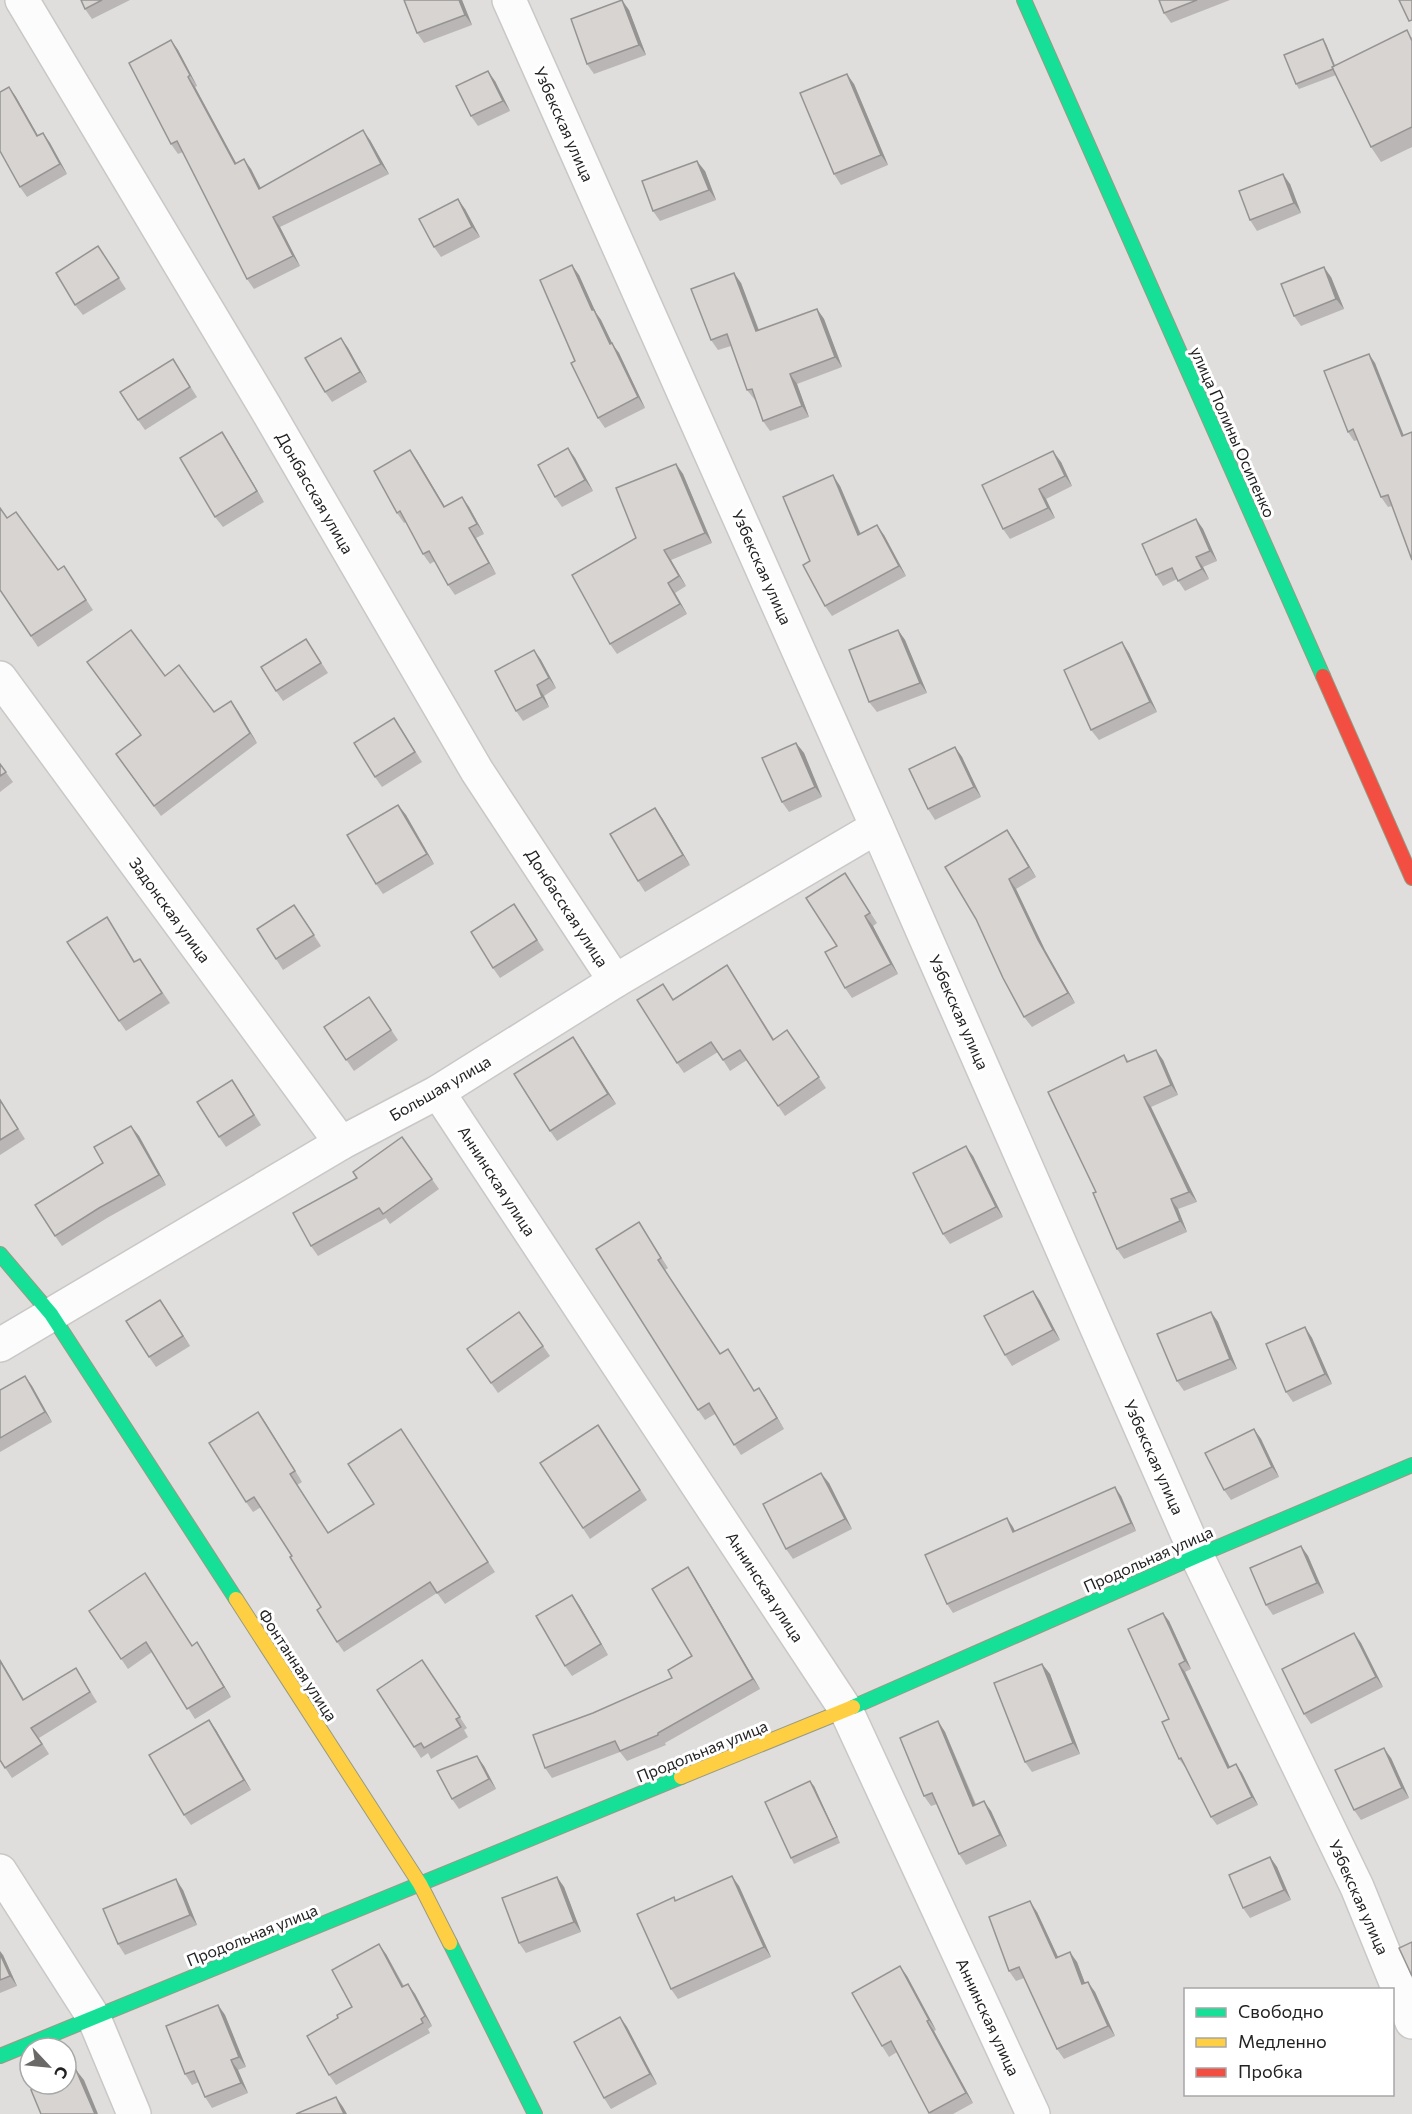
<svg xmlns="http://www.w3.org/2000/svg" width="1412" height="2114" viewBox="0 0 1412 2114" font-family="Commissioner,sans-serif">
  <style>
    .residential { fill: #dfdedc; fill-rule: evenodd }
    .lines { fill: none; stroke-linecap: round; stroke-linejoin: round }
    .street-casing { stroke: #c9c8c7; stroke-width: 36 }
    .fast-casing { stroke: #999a82; stroke-width: 16 }
    .slow-casing { stroke: #999a82; stroke-width: 16 }
    .jam-casing { stroke: #999a82; stroke-width: 16 }
    .street { stroke: #fdfcfc; stroke-width: 33 }
    .fast { stroke: #16e098; stroke-width: 14 }
    .slow { stroke: #ffcf43; stroke-width: 14 }
    .jam { stroke: #f24e42; stroke-width: 14 }
    .wall { fill: #b9b6b5 }
    .shaded-wall { fill: #969493 }
    .building { fill: #d7d4d2; stroke: #969493; stroke-width: 1.5 }
    .labels { text-anchor: middle; stroke-width: 6; stroke-linejoin: round; paint-order: stroke }
    .street-label { font-size: 16px; fill: #222; stroke: #fff }
  </style>
  <rect width="100%" height="100%" fill="#f0eeeb"/>
  <!-- residential -->
  <path class="residential" d="M0 0H1412V2114H0ZM1186 1990H1392V2094H1186ZM30 2048H66V2084H30Z"/>
  <g class="lines">
    <defs>
      <g id="street">
        <polyline points="22,0 264,405 477,771 615,981"/>
        <polyline points="509,0 877,827 1197,1556 1357,1887 1412,2022"/>
        <polyline points="0,678 341,1143"/>
        <polyline points="438,1092 846,1710 1033,2114"/>
        <polyline points="0,1345 341,1143 438,1092 615,981 877,827"/>
        <polyline points="0,1871 94,2018 134,2114"/>
      </g>
      <g id="fast">
        <polyline points="1024,0 1323,676"/>
        <polyline points="0,1254 51,1314 236,1599"/>
        <polyline points="853,1707 1197,1556 1412,1465"/>
        <polyline points="450,1943 535,2114"/>
        <polyline points="0,2056 681,1777"/>
      </g>
      <g id="slow">
        <polyline points="236,1599 420,1884 450,1943"/>
        <polyline points="681,1777 853,1707"/>
      </g>
      <polyline id="jam" points="1323,676 1412,878"/>
    </defs>
    <!-- street casing -->
    <use href="#street" class="street-casing"/>
    <!-- fast casing -->
    <use href="#fast" class="fast-casing"/>
    <!-- slow casing -->
    <use href="#slow" class="slow-casing"/>
    <!-- jam casing -->
    <use href="#jam" class="jam-casing"/>
    <!-- street -->
    <use href="#street" class="street"/>
    <!-- fast -->
    <use href="#fast" class="fast"/>
    <!-- slow -->
    <use href="#slow" class="slow"/>
    <!-- jam -->
    <use href="#jam" class="jam"/>
  </g>
  <!-- wall -->
  <g class="wall">
    <polygon points="81,0 130,0 92,19 85,9"/>
    <polygon points="462,0 472,25 424,43 417,33"/>
    <polygon points="1159,0 1230,0 1171,23 1164,13"/>
    <polygon points="629,10 646,55 594,74 587,64"/>
    <polygon points="1412,37 1412,147 1381,162 1371,147 1336,75 1299,89 1296,84 1326,44 1335,65"/>
    <polygon points="171,40 178,50 197,86 195,87 236,163 251,169 261,188 370,140 389,174 280,227 300,266 254,289 247,279 183,152 178,154 171,144"/>
    <polygon points="495,81 510,111 478,126 471,116"/>
    <polygon points="854,84 888,165 841,185 834,174"/>
    <polygon points="9,87 16,97 38,136 43,133 50,143 67,174 27,197 20,187"/>
    <polygon points="705,171 716,200 660,221 653,211"/>
    <polygon points="1290,184 1301,213 1257,231 1250,220"/>
    <polygon points="465,209 480,237 441,257 434,247"/>
    <polygon points="98,246 126,289 83,315 75,305"/>
    <polygon points="579,275 596,313 601,320 613,345 619,353 645,408 605,428 598,418 575,361"/>
    <polygon points="1331,277 1344,309 1301,326 1294,316"/>
    <polygon points="741,283 759,330 817,309 824,319 842,367 797,384 809,417 770,431 763,421 756,400 755,400 747,390 731,346 718,350 711,340"/>
    <polygon points="341,338 348,348 367,382 332,402 325,392"/>
    <polygon points="173,359 197,397 145,430 138,420"/>
    <polygon points="1375,363 1392,506 1388,507 1381,497 1358,440 1354,441 1348,432"/>
    <polygon points="229,443 264,502 223,527 215,517"/>
    <polygon points="568,448 575,458 593,491 562,507 555,497"/>
    <polygon points="417,460 445,507 462,497 469,507 484,534 476,538 496,574 455,595 448,585 435,561 430,564 423,554 406,522 404,523 397,513"/>
    <polygon points="1061,462 1072,486 1046,499 1055,518 1010,539 1003,529"/>
    <polygon points="676,464 683,474 712,543 671,560 686,586 675,593 687,614 617,654 610,644 636,538"/>
    <polygon points="840,486 861,534 884,535 906,576 832,616 825,606 810,561"/>
    <polygon points="7,518 58,570 64,566 93,610 38,647 0,590"/>
    <polygon points="1196,519 1203,529 1217,561 1203,567 1209,579 1185,591 1177,579 1163,586 1156,575"/>
    <polygon points="898,630 905,640 927,693 877,712 869,702"/>
    <polygon points="306,639 328,673 283,701 276,691"/>
    <polygon points="1122,642 1129,653 1157,712 1099,740 1091,730"/>
    <polygon points="534,650 541,660 556,688 544,696 549,707 523,721 516,711"/>
    <polygon points="165,676 214,712 238,711 257,743 161,816 116,754 140,735"/>
    <polygon points="401,728 422,762 382,787 375,777"/>
    <polygon points="796,743 804,753 822,797 789,812 782,802"/>
    <polygon points="955,747 962,757 981,797 935,820 928,809"/>
    <polygon points="0,764 13,782 0,792"/>
    <polygon points="398,805 406,815 434,864 383,894 376,884"/>
    <polygon points="662,818 690,865 645,892 638,881"/>
    <polygon points="1007,830 1036,877 1016,889 1045,950 1075,1003 1032,1027 1024,1017 1003,978"/>
    <polygon points="852,884 877,923 873,926 898,974 852,998 845,988 837,946"/>
    <polygon points="294,905 321,946 283,970 276,959"/>
    <polygon points="521,915 544,950 500,978 493,968"/>
    <polygon points="107,917 135,962 140,959 170,1003 126,1031 119,1021"/>
    <polygon points="727,965 774,1039 787,1030 826,1088 785,1116 747,1060 730,1071 718,1052 684,1073 677,1063 673,999"/>
    <polygon points="369,997 398,1040 354,1071 324,1027"/>
    <polygon points="573,1037 616,1104 557,1141 550,1131"/>
    <polygon points="1124,1055 1129,1062 1163,1060 1178,1095 1151,1107 1197,1202 1178,1209 1187,1232 1124,1259 1117,1249 1096,1192"/>
    <polygon points="239,1090 261,1125 226,1147 219,1137"/>
    <polygon points="0,1099 25,1139 0,1155"/>
    <polygon points="131,1126 139,1136 166,1185 107,1218 62,1246 55,1236 103,1163"/>
    <polygon points="402,1137 439,1189 390,1224 386,1218 318,1256 311,1246 357,1178"/>
    <polygon points="973,1156 1003,1217 950,1244 943,1234"/>
    <polygon points="639,1222 668,1268 665,1270 721,1354 728,1349 754,1391 759,1388 784,1429 741,1455 715,1414 705,1420 698,1410"/>
    <polygon points="1033,1291 1040,1301 1060,1340 1012,1366 1005,1355"/>
    <polygon points="160,1300 190,1346 156,1367 149,1357"/>
    <polygon points="519,1312 550,1356 498,1393 467,1349"/>
    <polygon points="1211,1312 1218,1322 1237,1369 1184,1391 1177,1381"/>
    <polygon points="1305,1327 1312,1338 1332,1384 1293,1402 1286,1392"/>
    <polygon points="25,1376 32,1386 52,1422 0,1452 0,1390"/>
    <polygon points="265,1422 302,1482 297,1485 328,1533 374,1504 401,1429 495,1572 445,1604 437,1593 344,1652 337,1642 321,1607 292,1556 261,1507 253,1512 246,1502"/>
    <polygon points="1254,1429 1261,1439 1279,1477 1231,1500 1224,1490"/>
    <polygon points="605,1435 647,1500 590,1539 540,1463"/>
    <polygon points="829,1483 852,1529 793,1559 786,1549"/>
    <polygon points="1121,1496 1136,1531 953,1613 947,1604 1007,1518 1015,1531"/>
    <polygon points="1301,1546 1308,1556 1324,1593 1273,1615 1266,1605"/>
    <polygon points="695,1578 760,1689 665,1743 666,1745 627,1761 620,1752 552,1778 545,1768 593,1713 672,1678 692,1656"/>
    <polygon points="579,1605 608,1655 572,1676 565,1666"/>
    <polygon points="89,1611 192,1645 204,1653 231,1697 195,1719 152,1652 128,1669"/>
    <polygon points="1169,1621 1191,1669 1185,1672 1230,1767 1236,1764 1242,1773 1258,1805 1217,1825 1211,1817 1186,1766 1185,1767 1179,1759 1169,1719"/>
    <polygon points="1354,1633 1361,1643 1383,1687 1311,1724 1304,1714"/>
    <polygon points="422,1660 467,1728 464,1730 468,1737 431,1759 428,1753 421,1758 414,1747"/>
    <polygon points="1042,1664 1050,1674 1080,1754 1032,1772 1025,1762"/>
    <polygon points="76,1668 97,1702 39,1738 49,1754 12,1778 0,1760 24,1700"/>
    <polygon points="209,1720 216,1730 251,1790 191,1825 184,1815"/>
    <polygon points="938,1721 945,1732 976,1804 991,1811 1007,1846 966,1865 959,1854 937,1804 931,1806 924,1796"/>
    <polygon points="1391,1758 1409,1798 1361,1820 1354,1810"/>
    <polygon points="484,1766 496,1789 459,1809 452,1799"/>
    <polygon points="814,1786 840,1843 794,1864 791,1858"/>
    <polygon points="1270,1857 1277,1867 1291,1900 1250,1918 1243,1908"/>
    <polygon points="557,1877 564,1887 581,1932 526,1953 519,1943"/>
    <polygon points="739,1886 771,1957 678,1999 671,1989 676,1901"/>
    <polygon points="183,1890 197,1925 125,1955 118,1944"/>
    <polygon points="1037,1912 1058,1957 1077,1962 1085,1983 1095,1992 1115,2036 1064,2059 1057,2049 1024,1978 1016,1981 1009,1971"/>
    <polygon points="0,1954 3,1955 17,1986 0,1993"/>
    <polygon points="386,1954 404,1986 408,1984 415,1994 432,2026 428,2029 430,2033 336,2085 329,2075 338,2018 352,2007"/>
    <polygon points="907,1976 936,2030 934,2031 973,2103 953,2114 930,2114 897,2052 889,2057 882,2046"/>
    <polygon points="218,2005 225,2015 246,2067 238,2070 248,2093 212,2108 205,2097 199,2082 192,2085 185,2074"/>
    <polygon points="620,2017 627,2027 657,2084 611,2109 604,2098"/>
  </g>
  <!-- shaded-wall -->
  <g class="shaded-wall">
    <polygon points="459,0 462,0 472,25 465,15"/>
    <polygon points="622,0 629,10 646,55 639,45"/>
    <polygon points="1323,39 1326,44 1338,74 1335,69"/>
    <polygon points="171,40 178,50 197,86 190,75"/>
    <polygon points="488,71 495,81 510,111 503,101"/>
    <polygon points="847,74 854,84 888,165 881,155"/>
    <polygon points="188,77 195,87 242,174 235,164"/>
    <polygon points="9,87 16,97 44,146 37,136"/>
    <polygon points="363,130 370,140 389,174 381,164"/>
    <polygon points="43,133 50,143 67,174 60,164"/>
    <polygon points="244,159 251,169 266,199 259,189"/>
    <polygon points="697,161 705,171 716,200 709,190"/>
    <polygon points="1283,174 1290,184 1301,213 1294,203"/>
    <polygon points="458,199 465,209 480,237 472,227"/>
    <polygon points="273,217 280,227 300,266 293,256"/>
    <polygon points="572,265 579,275 596,313 601,320 613,345 619,353 645,408 638,397 592,310"/>
    <polygon points="1324,267 1331,277 1344,309 1336,299"/>
    <polygon points="734,273 741,283 763,342 756,331"/>
    <polygon points="817,309 824,319 842,367 835,357"/>
    <polygon points="341,338 348,348 367,382 360,372"/>
    <polygon points="1369,354 1375,363 1408,446 1402,436"/>
    <polygon points="790,374 797,384 809,417 802,406"/>
    <polygon points="222,432 229,443 264,502 257,491"/>
    <polygon points="568,448 575,458 593,491 585,480"/>
    <polygon points="410,450 417,460 451,517 444,507"/>
    <polygon points="1053,451 1061,462 1072,486 1065,476"/>
    <polygon points="676,464 683,474 712,543 705,533"/>
    <polygon points="833,475 840,486 865,545 858,535"/>
    <polygon points="1039,489 1046,499 1055,518 1048,508"/>
    <polygon points="462,497 469,507 484,534 477,524"/>
    <polygon points="1196,519 1203,529 1217,561 1210,551"/>
    <polygon points="877,525 884,535 906,576 899,566"/>
    <polygon points="469,528 476,538 496,574 489,563"/>
    <polygon points="664,550 671,560 686,586 679,576"/>
    <polygon points="1196,557 1203,567 1209,579 1202,569"/>
    <polygon points="668,583 675,593 687,614 680,604"/>
    <polygon points="898,630 905,640 927,693 920,683"/>
    <polygon points="1122,642 1129,653 1157,712 1150,702"/>
    <polygon points="534,650 541,660 556,688 549,678"/>
    <polygon points="537,685 544,696 549,707 542,697"/>
    <polygon points="231,701 238,711 257,743 250,733"/>
    <polygon points="796,743 804,753 822,797 815,787"/>
    <polygon points="955,747 962,757 981,797 974,787"/>
    <polygon points="398,805 406,815 434,864 427,854"/>
    <polygon points="655,808 662,818 690,865 683,855"/>
    <polygon points="1007,830 1014,840 1036,877 1029,867"/>
    <polygon points="1009,879 1016,889 1045,950 1075,1003 1068,993 1038,940"/>
    <polygon points="865,916 873,926 898,974 891,964"/>
    <polygon points="727,965 734,976 780,1050 773,1040"/>
    <polygon points="573,1037 580,1047 616,1104 608,1094"/>
    <polygon points="1156,1050 1163,1060 1178,1095 1171,1085"/>
    <polygon points="1144,1097 1151,1107 1197,1202 1189,1192"/>
    <polygon points="131,1126 139,1136 166,1185 159,1175"/>
    <polygon points="966,1146 973,1156 1003,1217 996,1207"/>
    <polygon points="1171,1199 1178,1209 1187,1232 1180,1221"/>
    <polygon points="1033,1291 1040,1301 1060,1340 1053,1330"/>
    <polygon points="160,1300 167,1310 190,1346 183,1336"/>
    <polygon points="1211,1312 1218,1322 1237,1369 1230,1359"/>
    <polygon points="1305,1327 1312,1338 1332,1384 1325,1374"/>
    <polygon points="25,1376 32,1386 52,1422 45,1412"/>
    <polygon points="759,1388 766,1398 784,1429 777,1418"/>
    <polygon points="258,1412 265,1422 302,1482 295,1471"/>
    <polygon points="1254,1429 1261,1439 1279,1477 1272,1467"/>
    <polygon points="821,1473 829,1483 852,1529 845,1519"/>
    <polygon points="1115,1487 1121,1496 1136,1531 1131,1523"/>
    <polygon points="1007,1518 1013,1527 1019,1540 1013,1532"/>
    <polygon points="1301,1546 1308,1556 1324,1593 1317,1583"/>
    <polygon points="688,1567 695,1578 760,1689 753,1679"/>
    <polygon points="572,1595 579,1605 608,1655 601,1644"/>
    <polygon points="1163,1613 1169,1621 1191,1669 1185,1661"/>
    <polygon points="1354,1633 1361,1643 1383,1687 1376,1677"/>
    <polygon points="197,1642 204,1653 231,1697 224,1687"/>
    <polygon points="0,1659 30,1710 23,1700 0,1661"/>
    <polygon points="1042,1664 1050,1674 1080,1754 1073,1743"/>
    <polygon points="1179,1664 1185,1672 1234,1776 1228,1768"/>
    <polygon points="209,1720 216,1730 251,1790 244,1780"/>
    <polygon points="938,1721 945,1732 980,1816 973,1806"/>
    <polygon points="1384,1748 1391,1758 1409,1798 1402,1788"/>
    <polygon points="477,1756 484,1766 496,1789 489,1779"/>
    <polygon points="1236,1764 1242,1773 1258,1805 1252,1797"/>
    <polygon points="810,1781 814,1786 840,1843 837,1837"/>
    <polygon points="984,1801 991,1811 1007,1846 1000,1835"/>
    <polygon points="1270,1857 1277,1867 1291,1900 1284,1890"/>
    <polygon points="732,1876 739,1886 771,1957 764,1947"/>
    <polygon points="557,1877 564,1887 581,1932 574,1922"/>
    <polygon points="176,1879 183,1890 197,1925 190,1915"/>
    <polygon points="1030,1901 1037,1912 1063,1968 1056,1958"/>
    <polygon points="379,1944 386,1954 409,1997 402,1987"/>
    <polygon points="0,1951 3,1955 17,1986 10,1976 0,1954"/>
    <polygon points="1070,1952 1077,1962 1089,1994 1082,1984"/>
    <polygon points="900,1966 907,1976 936,2030 929,2020"/>
    <polygon points="1088,1982 1095,1992 1115,2036 1108,2026"/>
    <polygon points="408,1984 415,1994 432,2026 425,2016"/>
    <polygon points="218,2005 225,2015 246,2067 239,2057"/>
    <polygon points="620,2017 627,2027 657,2084 650,2074"/>
    <polygon points="927,2021 934,2031 973,2103 966,2093"/>
    <polygon points="231,2060 238,2070 248,2093 241,2083"/>
    <polygon points="76,2070 84,2080 98,2114 95,2114"/>
    <polygon points="336,2097 343,2107 347,2114 344,2114"/>
  </g>
  <!-- building -->
  <g class="building">
    <polygon points="81,0 102,0 85,9"/>
    <polygon points="404,0 459,0 465,15 417,33"/>
    <polygon points="622,0 639,45 587,64 571,19"/>
    <polygon points="1159,0 1197,0 1164,13"/>
    <polygon points="1399,0 1412,0 1412,20 1409,21"/>
    <polygon points="1407,30 1412,41 1412,127 1371,147 1332,67"/>
    <polygon points="1323,39 1334,66 1332,67 1333,69 1296,84 1284,55"/>
    <polygon points="171,40 190,75 188,77 235,164 244,159 259,189 363,130 381,164 273,217 293,256 247,279 177,141 171,144 129,63"/>
    <polygon points="488,71 503,101 471,116 456,86"/>
    <polygon points="847,74 881,155 834,174 800,93"/>
    <polygon points="9,87 37,136 43,133 60,164 20,187 0,151 0,92"/>
    <polygon points="697,161 709,190 653,211 642,181"/>
    <polygon points="1283,174 1294,203 1250,220 1239,191"/>
    <polygon points="458,199 472,227 434,247 419,219"/>
    <polygon points="98,246 119,278 75,305 56,273"/>
    <polygon points="572,265 592,310 594,310 610,344 612,343 638,397 598,418 571,363 575,361 540,280"/>
    <polygon points="1324,267 1336,299 1294,316 1281,284"/>
    <polygon points="734,273 756,331 817,309 835,357 790,374 802,406 763,421 752,389 747,390 727,334 711,340 691,289"/>
    <polygon points="341,338 360,372 325,392 305,358"/>
    <polygon points="1369,354 1402,436 1412,432 1412,560 1388,495 1381,497 1353,429 1348,432 1324,371"/>
    <polygon points="173,359 190,387 138,420 120,392"/>
    <polygon points="222,432 257,491 215,517 180,458"/>
    <polygon points="568,448 585,480 555,497 538,465"/>
    <polygon points="410,450 444,507 462,497 477,524 469,528 489,563 448,585 429,551 423,554 400,511 397,513 374,471"/>
    <polygon points="1053,451 1065,476 1039,489 1048,508 1003,529 982,485"/>
    <polygon points="676,464 705,533 664,550 679,576 668,583 680,604 610,644 572,575 636,538 616,488"/>
    <polygon points="833,475 858,535 877,525 899,566 825,606 803,565 810,561 783,497"/>
    <polygon points="0,508 7,518 16,512 58,570 64,566 86,600 31,636 0,590"/>
    <polygon points="1196,519 1210,551 1196,557 1202,569 1178,581 1172,568 1156,575 1142,544"/>
    <polygon points="131,630 165,676 179,665 214,712 231,701 250,733 154,806 116,754 141,735 87,662"/>
    <polygon points="898,630 920,683 869,702 849,650"/>
    <polygon points="306,639 321,663 276,691 261,667"/>
    <polygon points="1122,642 1150,702 1091,730 1064,670"/>
    <polygon points="534,650 549,678 537,685 542,697 516,711 495,671"/>
    <polygon points="394,718 415,752 375,777 354,743"/>
    <polygon points="796,743 815,787 782,802 762,758"/>
    <polygon points="955,747 974,787 928,809 909,769"/>
    <polygon points="0,764 6,772 0,776"/>
    <polygon points="398,805 427,854 376,884 347,835"/>
    <polygon points="655,808 683,855 638,881 610,834"/>
    <polygon points="1007,830 1029,867 1009,879 1038,940 1068,993 1024,1017 1003,978 976,919 945,867"/>
    <polygon points="845,873 870,913 865,916 891,964 845,988 825,952 837,946 806,898"/>
    <polygon points="514,904 537,940 493,968 471,932"/>
    <polygon points="294,905 314,935 276,959 257,929"/>
    <polygon points="107,917 134,962 140,959 162,993 119,1021 67,942"/>
    <polygon points="727,965 773,1040 787,1030 819,1077 778,1106 740,1050 723,1060 711,1042 677,1063 637,1000 663,984 673,1000"/>
    <polygon points="369,997 391,1030 346,1060 324,1027"/>
    <polygon points="573,1037 608,1094 550,1131 514,1074"/>
    <polygon points="1156,1050 1171,1085 1144,1097 1189,1192 1171,1199 1180,1221 1117,1249 1093,1193 1096,1192 1048,1092 1124,1055 1127,1062"/>
    <polygon points="232,1080 254,1115 219,1137 197,1102"/>
    <polygon points="0,1100 18,1129 0,1140"/>
    <polygon points="131,1126 159,1175 99,1208 55,1236 35,1205 103,1163 94,1147"/>
    <polygon points="402,1137 432,1179 383,1214 379,1208 311,1246 293,1213 357,1178 353,1172"/>
    <polygon points="966,1146 996,1207 943,1234 913,1173"/>
    <polygon points="639,1222 661,1258 658,1260 720,1354 728,1349 754,1391 759,1388 777,1418 734,1445 709,1403 698,1410 596,1249"/>
    <polygon points="1033,1291 1053,1330 1005,1355 984,1316"/>
    <polygon points="160,1300 183,1336 149,1357 126,1321"/>
    <polygon points="519,1312 543,1346 491,1383 467,1349"/>
    <polygon points="1211,1312 1230,1359 1177,1381 1157,1334"/>
    <polygon points="1305,1327 1325,1374 1286,1392 1266,1344"/>
    <polygon points="25,1376 45,1412 0,1438 0,1390"/>
    <polygon points="258,1412 295,1471 290,1474 328,1533 374,1504 348,1464 401,1429 488,1562 437,1593 430,1582 337,1642 317,1610 321,1607 290,1557 292,1556 254,1497 246,1502 209,1443"/>
    <polygon points="598,1425 640,1490 583,1528 540,1463"/>
    <polygon points="1254,1429 1272,1467 1224,1490 1205,1453"/>
    <polygon points="821,1473 845,1519 786,1549 763,1504"/>
    <polygon points="1115,1487 1131,1523 947,1604 925,1555 1007,1518 1013,1532"/>
    <polygon points="1301,1546 1317,1583 1266,1605 1250,1568"/>
    <polygon points="688,1567 753,1679 658,1733 658,1735 620,1751 615,1741 545,1768 533,1735 593,1713 672,1678 668,1670 692,1656 652,1589"/>
    <polygon points="145,1573 192,1646 197,1642 224,1687 187,1709 146,1642 121,1659 89,1611"/>
    <polygon points="572,1595 601,1644 565,1666 536,1616"/>
    <polygon points="1163,1613 1185,1661 1179,1664 1228,1768 1236,1764 1252,1797 1211,1817 1181,1758 1179,1759 1162,1722 1169,1719 1128,1629"/>
    <polygon points="1354,1633 1376,1677 1304,1714 1282,1669"/>
    <polygon points="422,1660 460,1717 456,1719 461,1727 424,1748 421,1743 414,1747 377,1690"/>
    <polygon points="0,1661 23,1700 76,1668 90,1692 31,1728 42,1744 5,1768 0,1760"/>
    <polygon points="1042,1664 1073,1743 1025,1762 994,1683"/>
    <polygon points="209,1720 244,1780 184,1815 149,1755"/>
    <polygon points="938,1721 973,1806 984,1801 1000,1835 959,1854 932,1793 924,1796 900,1738"/>
    <polygon points="1384,1748 1402,1788 1354,1810 1335,1770"/>
    <polygon points="477,1756 489,1779 452,1799 437,1771"/>
    <polygon points="810,1781 837,1837 791,1858 765,1802"/>
    <polygon points="1270,1857 1284,1890 1243,1908 1229,1875"/>
    <polygon points="732,1876 764,1947 671,1989 637,1914 674,1897 675,1901"/>
    <polygon points="557,1877 574,1922 519,1943 502,1898"/>
    <polygon points="176,1879 190,1915 118,1944 103,1909"/>
    <polygon points="1030,1901 1056,1958 1070,1952 1082,1984 1088,1982 1108,2026 1057,2049 1019,1967 1009,1971 989,1917"/>
    <polygon points="1412,1942 1412,1976 1399,1948"/>
    <polygon points="379,1944 402,1987 408,1984 425,2016 421,2019 423,2023 329,2075 307,2036 338,2018 337,2015 352,2007 332,1970"/>
    <polygon points="0,1954 10,1976 0,1980"/>
    <polygon points="900,1966 929,2020 927,2021 966,2093 929,2113 891,2041 882,2046 852,1993"/>
    <polygon points="218,2005 239,2057 231,2060 241,2083 205,2097 194,2071 185,2074 166,2026"/>
    <polygon points="620,2017 650,2074 604,2098 574,2042"/>
    <polygon points="76,2070 95,2114 41,2114 31,2090 44,2084 66,2084 66,2074"/>
    <polygon points="336,2097 344,2114 296,2114"/>
  </g>
  <g class="labels">
    <!-- street labels -->
    <g class="street-label">
      <text transform="translate(564 124) rotate(66)" y="6">Узбекская улица</text>
      <text transform="translate(1233 432) rotate(66)" y="6">улица Полины Осипенко</text>
      <text transform="translate(315 493) rotate(60)" y="6">Донбасская улица</text>
      <text transform="translate(762 567) rotate(66)" y="6">Узбекская улица</text>
      <text transform="translate(567 908) rotate(57)" y="6">Донбасская улица</text>
      <text transform="translate(170 910) rotate(54)" y="6">Задонская улица</text>
      <text transform="translate(959 1012) rotate(66)" y="6">Узбекская улица</text>
      <text transform="translate(440 1088) rotate(-30)" y="6">Большая улица</text>
      <text transform="translate(497 1181) rotate(57)" y="6">Аннинская улица</text>
      <text transform="translate(1154 1457) rotate(66)" y="6">Узбекская улица</text>
      <text transform="translate(1148 1559) rotate(-24)" y="6">Продольная улица</text>
      <text transform="translate(765 1587) rotate(57)" y="6">Аннинская улица</text>
      <text transform="translate(298 1665) rotate(57)" y="6">Фонтанная улица</text>
      <text transform="translate(702 1751) rotate(-22)" y="6">Продольная улица</text>
      <text transform="translate(1359 1897) rotate(66)" y="6">Узбекская улица</text>
      <text transform="translate(252 1935) rotate(-22)" y="6">Продольная улица</text>
      <text transform="translate(988 2017) rotate(65)" y="6">Аннинская улица</text>
    </g>
  </g>
  <!-- legend -->
  <rect x="1184" y="1988" width="210" height="108" fill="#ffffff" stroke="#a7a7a7" stroke-width="1.5"/>
  <rect x="1196" y="2008" width="30" height="9" fill="#16e098" stroke="#a7a7a7" stroke-width="1.5"/>
  <text x="1238" y="2018" font-size="18" fill="#222222">Свободно</text>
  <rect x="1196" y="2038" width="30" height="9" fill="#ffcf43" stroke="#a7a7a7" stroke-width="1.5"/>
  <text x="1238" y="2048" font-size="18" fill="#222222">Медленно</text>
  <rect x="1196" y="2068" width="30" height="9" fill="#f24e42" stroke="#a7a7a7" stroke-width="1.5"/>
  <text x="1238" y="2078" font-size="18" fill="#222222">Пробка</text>
  <!-- north arrow -->
  <g transform="translate(48 2066) rotate(116)"><circle r="28" fill="#ffffff" stroke="#a7a7a7" stroke-width="1.5"/>
  <path d="M0-4.5L10 22L0 15L-10 22Z" fill="#6a6968"/>
  <text y="-9" font-size="16" font-weight="bold" text-anchor="middle" fill="#222222">С</text>
  </g>
</svg>
